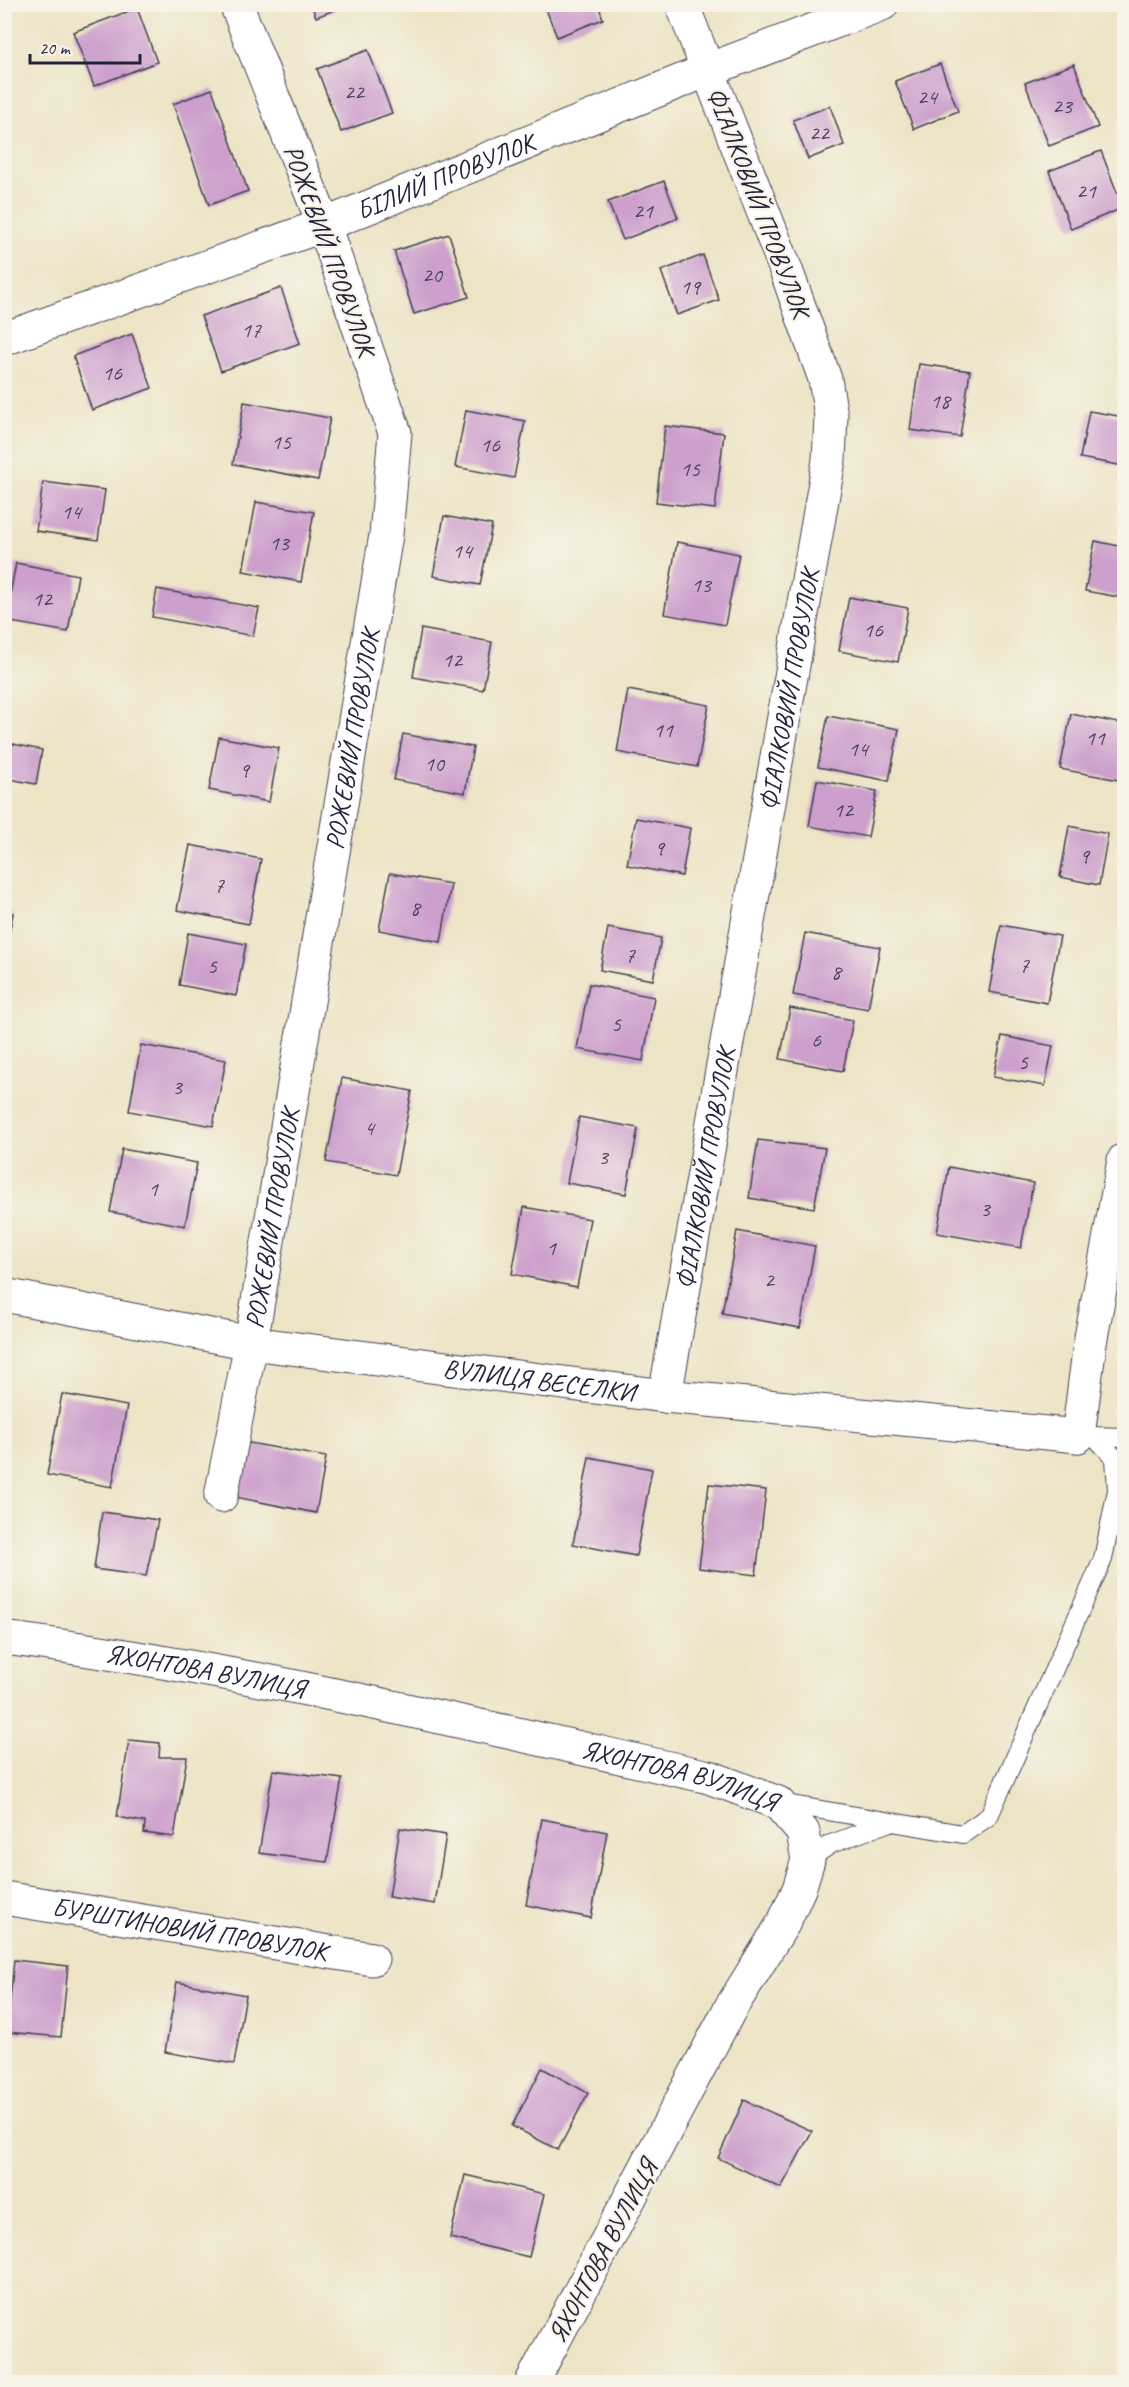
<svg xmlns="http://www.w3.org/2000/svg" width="1129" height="2387" viewBox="0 0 1129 2387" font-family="Caveat,sans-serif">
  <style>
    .building { fill: #cc9fcc }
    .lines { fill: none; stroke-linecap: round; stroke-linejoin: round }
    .service-casing { stroke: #403f50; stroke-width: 20 }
    .minor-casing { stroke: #403f50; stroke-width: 35 }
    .tertiary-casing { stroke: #403f50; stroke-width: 35 }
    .service { stroke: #fff; stroke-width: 18 }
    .minor { stroke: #fff; stroke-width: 33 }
    .tertiary { stroke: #fff; stroke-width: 33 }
    .labels { text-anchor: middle; stroke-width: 4.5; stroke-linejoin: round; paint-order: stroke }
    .number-label { font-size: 22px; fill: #4c415f }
    .street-label { font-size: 26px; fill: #22223b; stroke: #f7f3e8 }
  </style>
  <rect width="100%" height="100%" fill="#f7f3e8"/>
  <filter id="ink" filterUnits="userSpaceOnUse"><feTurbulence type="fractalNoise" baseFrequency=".0167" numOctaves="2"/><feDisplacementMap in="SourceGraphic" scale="12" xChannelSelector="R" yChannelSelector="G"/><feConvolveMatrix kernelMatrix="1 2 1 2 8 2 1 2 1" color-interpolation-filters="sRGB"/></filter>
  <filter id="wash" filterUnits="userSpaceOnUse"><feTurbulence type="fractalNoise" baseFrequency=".008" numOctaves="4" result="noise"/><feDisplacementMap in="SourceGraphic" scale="24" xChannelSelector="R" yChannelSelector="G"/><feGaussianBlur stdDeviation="1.35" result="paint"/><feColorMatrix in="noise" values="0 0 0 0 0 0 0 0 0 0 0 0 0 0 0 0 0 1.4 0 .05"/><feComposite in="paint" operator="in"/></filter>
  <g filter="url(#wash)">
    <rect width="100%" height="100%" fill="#ede4c6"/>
    <g id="blocks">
      <!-- building -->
      <g class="building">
        <polygon points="311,4 348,4 348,5 316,17"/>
        <polygon points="544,4 598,4 603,19 557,37"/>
        <polygon points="137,8 157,62 94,86 73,32"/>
        <polygon points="368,50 392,113 341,132 317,69"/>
        <polygon points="940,64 958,111 914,129 895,81"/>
        <polygon points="1074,64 1098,127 1049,146 1025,83"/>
        <polygon points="212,89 248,191 209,205 173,104"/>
        <polygon points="830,106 844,145 808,159 793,120"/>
        <polygon points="1101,151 1123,208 1071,229 1049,171"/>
        <polygon points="664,181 678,218 623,240 608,202"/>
        <polygon points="449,234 469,297 414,314 394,251"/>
        <polygon points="703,255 719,300 677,315 661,271"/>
        <polygon points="281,288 300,343 221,371 201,316"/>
        <polygon points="132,334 152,388 92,410 73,356"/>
        <polygon points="919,364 970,371 960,437 910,430"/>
        <polygon points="244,402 330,418 318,480 233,464"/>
        <polygon points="466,410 525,421 514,478 455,467"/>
        <polygon points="1089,411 1124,417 1124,466 1080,458"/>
        <polygon points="665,426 724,433 715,509 656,502"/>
        <polygon points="43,482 105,490 98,540 36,531"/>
        <polygon points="256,502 314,512 301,582 243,571"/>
        <polygon points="444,516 492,525 480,585 433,576"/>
        <polygon points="1095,541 1124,547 1124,598 1085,591"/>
        <polygon points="677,542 739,554 725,625 664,614"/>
        <polygon points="16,563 78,575 68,632 5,621"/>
        <polygon points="157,589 259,608 253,636 152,617"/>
        <polygon points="849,597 908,608 898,662 839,651"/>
        <polygon points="421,629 492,642 483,690 413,677"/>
        <polygon points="628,690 709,705 697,767 617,752"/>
        <polygon points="1071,714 1124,724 1124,749 1119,780 1060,769"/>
        <polygon points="828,716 899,729 889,781 818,767"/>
        <polygon points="403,734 473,747 465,793 394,780"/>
        <polygon points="219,737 279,748 269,802 209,790"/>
        <polygon points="4,742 42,750 36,784 4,778"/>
        <polygon points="817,780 877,791 868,837 809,826"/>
        <polygon points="636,818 690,828 682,876 627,865"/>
        <polygon points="1069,826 1108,834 1099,885 1060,877"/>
        <polygon points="190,845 261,859 249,924 177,910"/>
        <polygon points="390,873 451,884 441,942 379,930"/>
        <polygon points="4,911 13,913 6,950 4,950"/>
        <polygon points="1001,925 1060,936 1047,1003 989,992"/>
        <polygon points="608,928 661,938 653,980 600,970"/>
        <polygon points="188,933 246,944 236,996 179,985"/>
        <polygon points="805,933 880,947 868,1009 793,995"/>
        <polygon points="589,984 654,997 643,1061 577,1049"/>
        <polygon points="790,1008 853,1020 843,1071 780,1059"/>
        <polygon points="1002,1036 1053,1046 1045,1086 993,1077"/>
        <polygon points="141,1045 226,1060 213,1126 129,1111"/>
        <polygon points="342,1078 412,1091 396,1175 326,1162"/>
        <polygon points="579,1117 638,1128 626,1194 567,1183"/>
        <polygon points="758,1140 825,1148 814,1208 749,1198"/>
        <polygon points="122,1149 197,1163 185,1226 110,1212"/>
        <polygon points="949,1167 1033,1183 1021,1248 937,1233"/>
        <polygon points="524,1207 590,1219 577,1287 512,1274"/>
        <polygon points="737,1231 815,1246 800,1328 722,1313"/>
        <polygon points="62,1394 127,1406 112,1487 47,1475"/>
        <polygon points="244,1442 326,1457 316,1513 235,1497"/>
        <polygon points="589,1457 652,1469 636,1556 573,1544"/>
        <polygon points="709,1484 766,1490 756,1575 699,1568"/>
        <polygon points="102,1512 158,1520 146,1576 94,1569"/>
        <polygon points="129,1740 160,1743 159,1757 187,1757 174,1837 144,1833 145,1822 117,1817"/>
        <polygon points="273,1770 342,1779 327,1862 259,1853"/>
        <polygon points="542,1819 607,1832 591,1918 526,1905"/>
        <polygon points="400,1828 446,1835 435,1904 389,1897"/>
        <polygon points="14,1960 68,1966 61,2037 7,2032"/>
        <polygon points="177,1982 246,1995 234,2064 165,2052"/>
        <polygon points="542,2068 588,2093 558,2150 512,2126"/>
        <polygon points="744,2100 812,2131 781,2188 718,2158"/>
        <polygon points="465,2175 544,2194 529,2257 450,2238"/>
      </g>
    </g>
  </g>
  <g filter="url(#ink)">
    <use href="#blocks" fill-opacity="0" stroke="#403f50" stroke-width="1.5"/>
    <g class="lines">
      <defs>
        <g id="service">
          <polyline points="1087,1436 1124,1437"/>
          <polyline points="780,1803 963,1834 989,1816 1103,1559 1117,1490 1115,1458 1094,1436"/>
          <polyline points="808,1860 831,1844 887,1823"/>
        </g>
        <g id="minor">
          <path id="s1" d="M4 339 324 225 708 70 882 4"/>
          <path id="s2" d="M665 1396 829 460 831 416 825 379 786 270 682 4"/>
          <polyline points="1078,1436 1090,1343 1124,1160"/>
          <path id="s3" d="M221 1496 251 1343 386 535 395 433 324 225 236 4"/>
          <path id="s4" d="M4 1638C243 1669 475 1725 709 1777L778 1803 803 1832 808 1860 799 1889 784 1922 730 2009 532 2382"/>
          <path id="s5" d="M4 1898 372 1959"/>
        </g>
        <g id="tertiary">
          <path id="s6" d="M4 1295 251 1343 665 1396 1078 1436"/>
        </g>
      </defs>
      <!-- service casing -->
      <use href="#service" class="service-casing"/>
      <!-- minor casing -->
      <use href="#minor" class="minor-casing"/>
      <!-- tertiary casing -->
      <use href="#tertiary" class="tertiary-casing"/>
      <!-- service -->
      <use href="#service" class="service"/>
      <!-- minor -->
      <use href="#minor" class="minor"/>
      <!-- tertiary -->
      <use href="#tertiary" class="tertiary"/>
    </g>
  </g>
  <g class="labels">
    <!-- number labels -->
    <g class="number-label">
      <text x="354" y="99">22</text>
      <text x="927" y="104">24</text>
      <text x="1062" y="113">23</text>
      <text x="819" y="140">22</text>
      <text x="1086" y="198">21</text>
      <text x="643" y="218">21</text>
      <text x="432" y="282">20</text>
      <text x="690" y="294">19</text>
      <text x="251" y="337">17</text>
      <text x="112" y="380">16</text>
      <text x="940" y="408">18</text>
      <text x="281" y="449">15</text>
      <text x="490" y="452">16</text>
      <text x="690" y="476">15</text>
      <text x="71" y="519">14</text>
      <text x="279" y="550">13</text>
      <text x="462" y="558">14</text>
      <text x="701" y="592">13</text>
      <text x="42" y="606">12</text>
      <text x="873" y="637">16</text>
      <text x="452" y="667">12</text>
      <text x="663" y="737">11</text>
      <text x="1095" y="745">11</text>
      <text x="858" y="756">14</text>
      <text x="434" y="771">10</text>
      <text x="244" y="777">9</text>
      <text x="843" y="817">12</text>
      <text x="659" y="855">9</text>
      <text x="1084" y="863">9</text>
      <text x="219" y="892">7</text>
      <text x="415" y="915">8</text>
      <text x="630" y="962">7</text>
      <text x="1024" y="972">7</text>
      <text x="212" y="973">5</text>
      <text x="836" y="979">8</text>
      <text x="616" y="1031">5</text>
      <text x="816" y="1047">6</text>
      <text x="1023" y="1069">5</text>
      <text x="177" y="1094">3</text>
      <text x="369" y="1135">4</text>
      <text x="603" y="1164">3</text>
      <text x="153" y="1196">1</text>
      <text x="985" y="1216">3</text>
      <text x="551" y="1255">1</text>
      <text x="769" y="1287">2</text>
    </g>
    <!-- street labels -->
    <g class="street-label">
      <text dy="9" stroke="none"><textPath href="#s1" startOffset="470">БІЛИЙ ПРОВУЛОК</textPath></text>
      <text transform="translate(759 202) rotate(69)" y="9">ФІАЛКОВИЙ ПРОВУЛОК</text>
      <text transform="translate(330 250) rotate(70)" y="9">РОЖЕВИЙ ПРОВУЛОК</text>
      <text dy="9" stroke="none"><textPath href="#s2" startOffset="717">ФІАЛКОВИЙ ПРОВУЛОК</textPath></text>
      <text dy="9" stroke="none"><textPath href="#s3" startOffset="768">РОЖЕВИЙ ПРОВУЛОК</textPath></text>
      <text dy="9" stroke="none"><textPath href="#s2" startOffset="231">ФІАЛКОВИЙ ПРОВУЛОК</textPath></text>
      <text dy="9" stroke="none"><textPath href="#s3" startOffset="282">РОЖЕВИЙ ПРОВУЛОК</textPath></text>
      <text dy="9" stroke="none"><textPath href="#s6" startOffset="542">ВУЛИЦЯ ВЕСЕЛКИ</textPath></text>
      <text dy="9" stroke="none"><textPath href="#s4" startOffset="204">ЯХОНТОВА ВУЛИЦЯ</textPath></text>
      <text dy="9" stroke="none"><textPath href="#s4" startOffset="690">ЯХОНТОВА ВУЛИЦЯ</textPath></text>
      <text dy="9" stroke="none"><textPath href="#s5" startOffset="188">БУРШТИНОВИЙ ПРОВУЛОК</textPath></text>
      <text transform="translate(602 2251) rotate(-62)" y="9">ЯХОНТОВА ВУЛИЦЯ</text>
    </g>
  </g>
  <!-- margin -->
  <rect width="1129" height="2387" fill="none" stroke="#f7f3e8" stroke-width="24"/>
  <!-- scale -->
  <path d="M30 54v9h110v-9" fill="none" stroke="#22223b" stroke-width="3"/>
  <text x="39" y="54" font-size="18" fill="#22223b" stroke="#f7f3e8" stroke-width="4.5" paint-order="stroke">20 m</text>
</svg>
